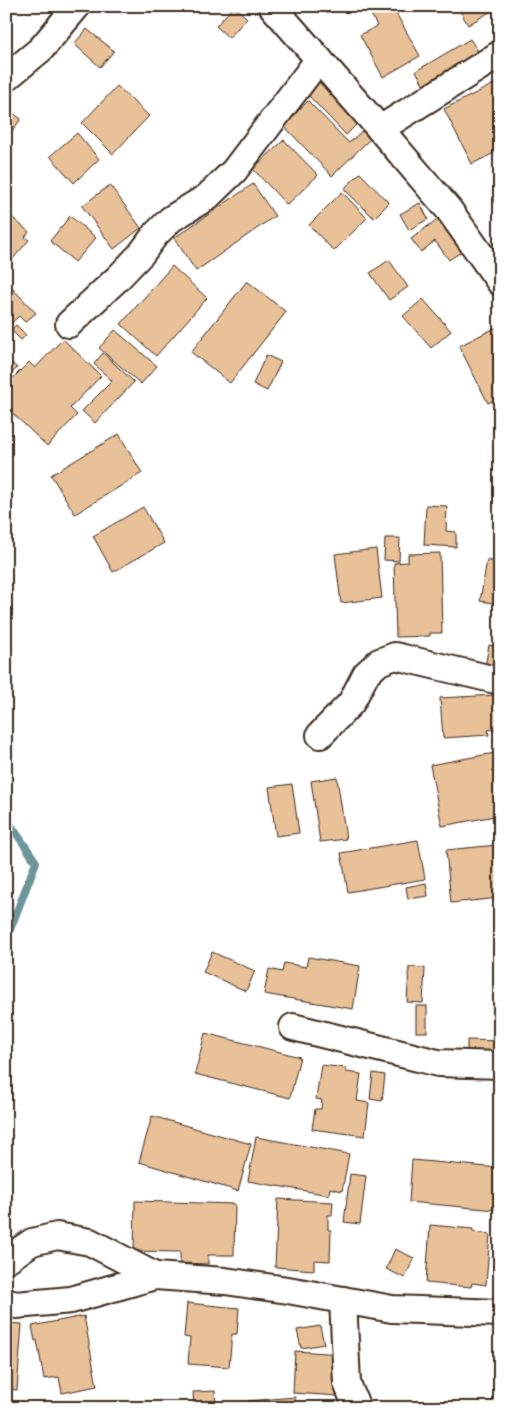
<svg xmlns="http://www.w3.org/2000/svg" width="506" height="1414" viewBox="0 0 506 1414" font-family="'Shantell Sans',sans-serif">
  <style>
    .lines { fill: none; stroke-linecap: round; stroke-linejoin: round }
    .stream { stroke: #6d959a; stroke-width: 8 }
    .building { fill: #e9c199; stroke: #3b2a1e }
    .street-casing { stroke: #3b2a1e; stroke-width: 30 }
    .street { stroke: #fff; stroke-width: 26 }
  </style>
  <rect width="100%" height="100%" fill="#fff"/>
  <filter id="ink" filterUnits="userSpaceOnUse"><feTurbulence type="fractalNoise" baseFrequency=".02" numOctaves="2"/><feDisplacementMap in="SourceGraphic" scale="10" xChannelSelector="R" yChannelSelector="G"/><feConvolveMatrix kernelMatrix="1 2 1 2 8 2 1 2 1" color-interpolation-filters="sRGB"/></filter>
  <g filter="url(#ink)">
    <g class="lines">
      <!-- stream -->
      <polyline class="stream" points="6,818 36,862 6,940"/>
    </g>
    <!-- building -->
    <g class="building">
      <polygon points="234,6 247,18 229,38 216,26"/>
      <polygon points="375,6 392,6 420,56 383,77 360,35 377,26 369,10"/>
      <polygon points="457,6 500,6 468,25"/>
      <polygon points="87,29 114,51 100,67 74,44"/>
      <polygon points="470,39 481,56 426,89 416,71"/>
      <polygon points="323,79 362,119 346,135 307,94"/>
      <polygon points="500,81 500,150 472,164 444,109"/>
      <polygon points="117,86 149,116 113,154 82,123"/>
      <polygon points="308,101 349,143 362,131 370,139 332,176 283,125"/>
      <polygon points="12,112 21,119 9,135 6,133 6,120"/>
      <polygon points="77,133 99,159 74,183 50,156"/>
      <polygon points="284,140 318,175 287,205 253,169"/>
      <polygon points="360,173 389,203 374,218 344,189"/>
      <polygon points="253,184 275,216 196,271 174,238"/>
      <polygon points="110,185 141,228 114,249 82,206"/>
      <polygon points="342,192 367,218 334,251 309,225"/>
      <polygon points="420,203 428,219 409,230 400,214"/>
      <polygon points="6,212 29,232 25,237 29,240 11,261 8,257 6,259"/>
      <polygon points="70,216 96,238 75,262 50,241"/>
      <polygon points="440,217 464,250 449,260 435,241 421,252 411,239"/>
      <polygon points="389,260 408,287 389,300 370,273"/>
      <polygon points="172,266 207,298 156,356 121,324"/>
      <polygon points="247,281 286,312 230,383 191,352"/>
      <polygon points="13,289 36,313 25,322 19,316 6,328 6,295"/>
      <polygon points="423,299 451,331 431,348 403,316"/>
      <polygon points="16,325 26,335 21,340 11,330"/>
      <polygon points="497,327 500,332 500,397 488,403 459,346"/>
      <polygon points="115,330 157,366 141,384 99,348"/>
      <polygon points="63,339 101,376 70,408 77,415 47,446 6,407 6,385 29,362 35,368"/>
      <polygon points="103,353 134,382 95,423 82,411 112,381 94,364"/>
      <polygon points="266,355 281,362 267,391 253,384"/>
      <polygon points="6,357 17,368 6,379"/>
      <polygon points="119,434 142,473 75,514 51,475"/>
      <polygon points="426,505 447,506 446,531 456,532 456,547 424,545"/>
      <polygon points="143,507 164,543 113,572 93,536"/>
      <polygon points="385,538 400,538 399,561 384,560"/>
      <polygon points="376,549 382,598 341,603 335,554"/>
      <polygon points="440,553 442,633 430,633 430,636 396,637 394,563 408,562 408,554"/>
      <polygon points="496,555 500,556 500,604 480,601 487,560 495,562"/>
      <polygon points="489,645 500,647 500,670 485,667"/>
      <polygon points="496,695 499,729 488,730 489,735 443,738 440,698"/>
      <polygon points="500,752 500,815 442,826 430,765"/>
      <polygon points="337,777 346,839 320,842 311,781"/>
      <polygon points="292,784 299,833 276,836 269,787"/>
      <polygon points="418,840 425,879 348,892 341,853"/>
      <polygon points="497,845 500,874 500,898 451,903 446,850"/>
      <polygon points="426,883 428,896 408,899 406,887"/>
      <polygon points="212,952 255,971 246,991 203,972"/>
      <polygon points="308,957 360,966 353,1009 264,994 269,969 282,972 284,963 306,967"/>
      <polygon points="409,967 425,968 423,1003 407,1002"/>
      <rect x="416" y="1006" width="11" height="26"/>
      <polygon points="205,1033 300,1057 290,1098 195,1074"/>
      <polygon points="467,1040 500,1041 500,1065 467,1064"/>
      <polygon points="321,1065 346,1068 346,1072 361,1074 357,1101 369,1103 365,1136 312,1129 315,1109 321,1109 322,1100 316,1099"/>
      <polygon points="373,1073 385,1075 382,1101 370,1099"/>
      <polygon points="152,1116 251,1144 238,1191 139,1162"/>
      <polygon points="256,1137 349,1154 342,1191 330,1188 329,1195 248,1181"/>
      <polygon points="412,1160 499,1168 496,1210 409,1202"/>
      <polygon points="350,1174 366,1176 360,1224 344,1222"/>
      <polygon points="278,1199 333,1202 332,1215 328,1215 328,1230 331,1230 330,1261 314,1260 314,1270 275,1267"/>
      <polygon points="135,1201 235,1204 234,1255 208,1255 208,1264 180,1263 180,1252 134,1251"/>
      <polygon points="430,1225 473,1229 473,1232 490,1234 486,1285 472,1283 471,1287 426,1283"/>
      <polygon points="395,1249 414,1258 405,1278 386,1269"/>
      <polygon points="187,1303 239,1308 237,1334 232,1334 229,1367 188,1364 190,1338 184,1337"/>
      <polygon points="84,1316 97,1386 62,1393 59,1377 44,1379 37,1340 35,1341 32,1326"/>
      <polygon points="6,1323 22,1324 17,1390 6,1389"/>
      <polygon points="320,1326 324,1344 301,1348 297,1330"/>
      <polygon points="295,1351 342,1354 339,1396 293,1393"/>
      <polygon points="215,1391 216,1408 194,1408 193,1392"/>
      <polygon points="295,1397 296,1408 249,1408 248,1401"/>
    </g>
    <g class="lines">
      <defs>
        <g id="street">
          <polyline points="272,6 380,129 449,210 500,282"/>
          <polyline points="6,78 41,49 77,6"/>
          <polyline points="380,129 500,54"/>
          <polyline points="69,324 119,277 141,254 155,235 171,219 207,197 234,171 319,59"/>
          <polyline points="320,735 351,703 366,674 379,662 395,656 500,681"/>
          <polyline points="293,1027 438,1063 500,1065"/>
          <polyline points="6,1260 32,1242 57,1236 90,1242 155,1276"/>
          <polyline points="343,1300 347,1383 357,1408"/>
          <polyline points="6,1302 16,1305 71,1300 155,1276 225,1281 288,1290 392,1309 500,1313"/>
        </g>
      </defs>
      <!-- street casing -->
      <use href="#street" class="street-casing"/>
      <!-- street -->
      <use href="#street" class="street"/>
    </g>
  </g>
  <!-- margin -->
  <rect width="506" height="1414" fill="none" stroke="#fff" stroke-width="25"/>
  <rect x="12" y="12" width="481" height="1389" fill="none" stroke="#3b2a1e" stroke-width="2" filter="url(#ink)"/>
</svg>
